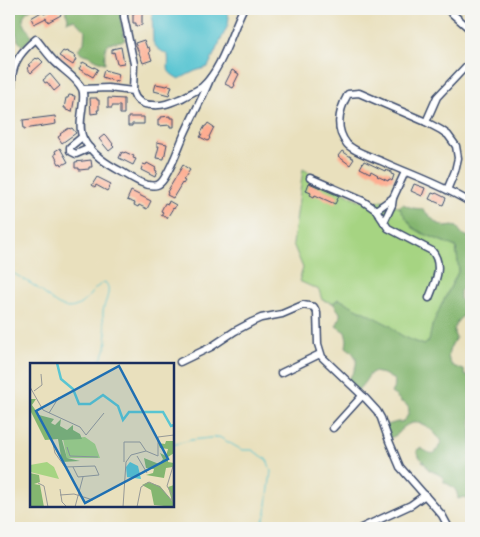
<svg xmlns="http://www.w3.org/2000/svg" width="480" height="537" viewBox="0 0 480 537" font-family="'Architects Daughter',sans-serif">
  <style>
    .green { fill: #a6d482; stroke: #608270 }
    .forest { fill: #84b670; stroke: #507267 }
    .water { fill: #59c5d2; stroke: #3a7a98 }
    .lines { fill: none; stroke-linecap: round; stroke-linejoin: round }
    .stream { stroke: #59c5d2; stroke-width: 1 }
    .building { fill: #fead91 }
    .minor-casing { stroke: #3a4a6c; stroke-width: 9 }
    .minor { stroke: #fff; stroke-width: 6 }
    .inset-river { fill: none; stroke: #59c5d2; stroke-width: 2.5 }
    .inset-road { fill: none; stroke: #979997; stroke-width: 1 }
    .view { fill: #1f6fb2; fill-opacity: 0.15; stroke: #1f6fb2; stroke-width: 2.5 }
    .inset-edge { fill: none; stroke: #1b2f5e; stroke-width: 2.5 }
  </style>
  <rect width="100%" height="100%" fill="#f6f6f2"/>
  <filter id="ink" filterUnits="userSpaceOnUse"><feTurbulence type="fractalNoise" baseFrequency=".02" numOctaves="2"/><feDisplacementMap in="SourceGraphic" scale="10" xChannelSelector="R" yChannelSelector="G"/><feConvolveMatrix kernelMatrix="1 2 1 2 8 2 1 2 1" color-interpolation-filters="sRGB"/></filter>
  <filter id="wash" filterUnits="userSpaceOnUse"><feTurbulence type="fractalNoise" baseFrequency=".0096" numOctaves="4" result="noise"/><feDisplacementMap in="SourceGraphic" scale="20" xChannelSelector="R" yChannelSelector="G"/><feGaussianBlur stdDeviation="1.12" result="paint"/><feColorMatrix in="noise" values="0 0 0 0 0 0 0 0 0 0 0 0 0 0 0 0 0 1.4 0 .05"/><feComposite in="paint" operator="in"/></filter>
  <g filter="url(#wash)">
    <rect width="100%" height="100%" fill="#e9e0bd"/>
    <!-- green -->
    <path class="green" d="M303 169 353 197 366 203 378 202 382 200 401 208 412 227 422 233 456 247 459 270 441 306 432 326 430 341 424 345C412 340 399 337 390 326L338 299 333 303 322 300 319 290 299 281 303 268 293 244Z"/>
    <!-- forest -->
    <g class="forest">
      <path d="M9 9H31C16 18 26 25 32 37L23 46 18 41 17 35 9 24Z"/>
      <path d="M65 9H94L102 11 121 13V22L125 40C106 45 104 40 105 63 97 62 91 54 81 54L78 49 84 43 85 30 74 20H71L67 22 68 18Z"/>
      <path d="M403 204 412 208 422 209 431 217 435 222 446 227 452 226 457 227 462 234 471 238V280L460 291V298L464 308 463 316C456 321 451 330 456 338 451 346 444 356 452 365 455 367 460 369 464 370L465 375 471 376V501L464 497 458 499C457 488 453 487 444 482V479L440 475 428 469C425 462 418 458 417 450L420 448C434 456 435 456 441 442 434 429 418 416 404 427 402 428 401 431 399 433 396 436 392 437 388 439L384 426 397 422H402C406 419 411 412 408 407 407 404 403 403 401 402 398 398 396 396 391 393L395 385 394 380 384 374 373 372 370 374 364 383 357 391 347 381C357 368 362 358 346 347L347 340 345 332 336 326 340 318V313L333 303 339 299 391 326C399 337 412 340 424 345L429 341 432 326 441 306 459 270 456 247 422 233 412 227 399 207Z"/>
    </g>
    <!-- water -->
    <path class="water" d="M152 9H226L229 17 228 25 208 67 195 71 179 79C163 70 170 70 168 55 162 51 156 49 153 42Z"/>
    <g class="lines">
      <!-- stream -->
      <g class="stream">
        <path d="M9 271C18 276 27 281 36 287 49 296 61 315 79 305 89 299 94 286 105 282 113 290 104 302 103 312 102 324 109 335 106 347 105 352 102 357 99 362L100 364"/>
        <polyline points="172,445 191,440 219,437 242,450 252,450 265,458 268,462 271,471 266,513 260,528"/>
      </g>
    </g>
    <g id="blocks">
      <!-- building -->
      <g class="building">
        <polygon points="54,9 58,9 61,15 48,22 46,18 34,24 31,18 43,11 44,14"/>
        <polygon points="135,10 143,10 144,14 142,14 142,25 136,26 136,23 133,23 133,13 135,13"/>
        <polygon points="144,40 147,48 149,47 150,51 149,52 152,60 143,63 135,43"/>
        <polygon points="121,47 124,63 117,64 114,52 112,53 112,49"/>
        <polygon points="63,51 65,52 66,51 75,56 74,58 76,59 73,65 59,56"/>
        <polygon points="36,58 37,59 39,58 43,62 31,73 27,68 30,66 28,65"/>
        <polygon points="83,62 94,68 94,67 98,69 93,77 79,69"/>
        <polygon points="104,70 119,74 117,82 102,77"/>
        <polygon points="232,70 239,74 234,84 235,85 233,88 225,84"/>
        <polygon points="50,74 60,86 54,91 47,82 45,83 43,80"/>
        <polygon points="156,84 167,86 168,85 172,86 169,95 154,91"/>
        <polygon points="69,95 75,96 72,112 66,110 66,108 64,108 66,98 68,98"/>
        <polygon points="90,98 97,98 97,100 99,100 99,110 97,110 98,113 91,114"/>
        <polygon points="108,98 124,99 124,114 120,114 120,106 112,106 112,108 108,108"/>
        <polygon points="55,116 56,124 24,129 23,120"/>
        <polygon points="170,116 170,118 174,118 174,127 170,127 170,125 158,126 158,119 161,119 161,117"/>
        <polygon points="128,117 144,117 144,124 132,124 132,126 128,126"/>
        <polygon points="208,123 214,127 209,137 210,138 208,141 200,137 202,134 201,133 205,126 206,126"/>
        <polygon points="69,128 70,129 72,128 76,133 62,143 58,137 61,135 60,134"/>
        <polygon points="104,135 106,137 107,136 113,144 112,145 114,147 109,151 99,139"/>
        <polygon points="157,142 167,144 164,159 156,158 159,146 157,146"/>
        <polygon points="60,148 68,162 62,165 61,163 59,164 54,154 56,154 55,151"/>
        <polygon points="342,151 354,159 350,165 338,156"/>
        <polygon points="122,152 124,153 125,152 134,156 133,158 136,159 133,165 119,158"/>
        <polygon points="91,160 92,167 89,167 89,169 79,170 79,168 75,168 75,162"/>
        <polygon points="364,161 385,171 385,170 391,172 391,174 394,175 392,181 389,179 388,181 377,176 378,175 371,171 370,173 360,168"/>
        <polygon points="147,163 156,168 155,170 157,171 155,177 141,170 143,164 146,165"/>
        <polygon points="183,165 190,170 183,180 185,181 183,184 182,183 173,198 167,195 168,193 167,192"/>
        <polygon points="97,177 111,184 107,191 96,185 95,187 92,185"/>
        <polygon points="309,183 339,196 335,204 315,195 314,197 310,195 311,193 306,191"/>
        <polygon points="414,184 425,188 422,196 411,191"/>
        <polygon points="131,191 151,201 147,209 139,205 138,207 134,205 135,203 127,200"/>
        <polygon points="432,193 435,194 436,193 446,198 443,205 429,199"/>
        <polygon points="169,201 176,205 174,209 173,208 167,218 161,215 163,212 161,211 165,203 168,204"/>
      </g>
    </g>
  </g>
  <g filter="url(#ink)">
    <use href="#blocks" fill-opacity="0" stroke="#3a4a6c" stroke-width="1"/>
    <g class="lines">
      <defs>
        <g id="minor">
          <polyline points="124,9 124,17 134,64 133,91"/>
          <polyline points="447,9 471,30"/>
          <path d="M83 89 108 88 133 91C135 101 143 105 153 105 164 106 172 102 182 98 189 94 196 91 202 87 222 69 231 33 243 9"/>
          <path d="M9 103C12 95 12 87 12 79 13 61 23 50 36 39 42 46 48 55 55 62 64 71 77 78 82 89 87 99 76 124 83 138 91 154 107 164 122 172 131 177 146 188 157 185 161 184 163 180 165 177 173 164 178 149 184 135 193 115 203 97 211 77"/>
          <polyline points="426,122 437,97 471,61"/>
          <polyline points="82,137 70,147 70,151 76,154 90,148"/>
          <path d="M310 178 363 201 376 210 388 228 432 251C444 265 435 283 429 298"/>
          <path d="M447 190 455 171 458 158 456 146 448 135 441 130 426 122 359 93 348 94C339 110 334 128 347 144 353 151 371 157 381 161 409 174 445 186 471 203"/>
          <polyline points="376,210 393,198"/>
          <polyline points="384,222 392,205 393,198 405,172"/>
          <polyline points="180,362 211,347 235,331 252,322 261,318 282,314 303,305 314,307 317,313 318,344 322,357 366,399 377,411 381,418 389,441 400,467 442,515 449,528"/>
          <polyline points="281,373 320,354"/>
          <polyline points="333,428 362,396"/>
          <polyline points="361,528 411,505 425,495"/>
        </g>
      </defs>
      <!-- minor casing -->
      <use href="#minor" class="minor-casing"/>
      <!-- minor -->
      <use href="#minor" class="minor"/>
    </g>
  </g>
  <!-- overview -->
  <g transform="translate(30 363)">
    <rect width="144" height="144" fill="#e9e0bd"/>
    <path d="M55 74 65 81 70 95H37L33 76ZM17 99 24 104 29 116 0 109V102Z" fill="#a6d482"/>
    <path d="M0 36H6L2 42 9 52 24 56 21 60 25 62 31 56 30 63 37 67 43 62V67L50 71 52 76 32 77 37 95 50 98 32 99 28 76 15 77 0 47ZM136 78H144V90L138 94V99L144 100 143 104 136 105 134 115 116 112 123 110 124 106 116 105 114 95 129 101 133 96 130 90 136 93 138 86 130 85 128 80 135 81ZM0 110 9 112 10 119 4 121 10 122 14 144H0ZM118 119 130 123 142 138 138 124 144 122V144L124 142 121 127 112 122Z" fill="#84b670"/>
    <path d="M100 99 108 103 111 116 97 114 96 104Z" fill="#59c5d2"/>
    <path class="inset-river" d="M27 0 31 16 43 26 49 41H60L73 32 88 43 93 57 99 49H133L141 63 144 62"/>
    <path class="inset-road" d="M0 24 13 47 50 64 56 72 74 50M4 28 12 22 11 11M19 50 29 34M128 74 144 72M23 81 25 90 35 104 65 103 69 112 48 114 43 104M37 84 40 93 68 94M107 93 117 110M94 99V79H110L116 88M8 120 14 123 18 144M30 126 32 139 37 144M30 132 44 131 63 137M141 137 143 133 137 123 144 100M45 144 53 114M93 144 96 99 101 92 116 88 128 93V74M107 144 111 124 119 119 130 124 144 140"/>
    <path class="view" d="M89 3 138 96 55 140 6 48Z"/>
    <rect width="144" height="144" class="inset-edge"/>
  </g>
  <!-- margin -->
  <rect width="480" height="537" fill="none" stroke="#f6f6f2" stroke-width="30"/>
</svg>
